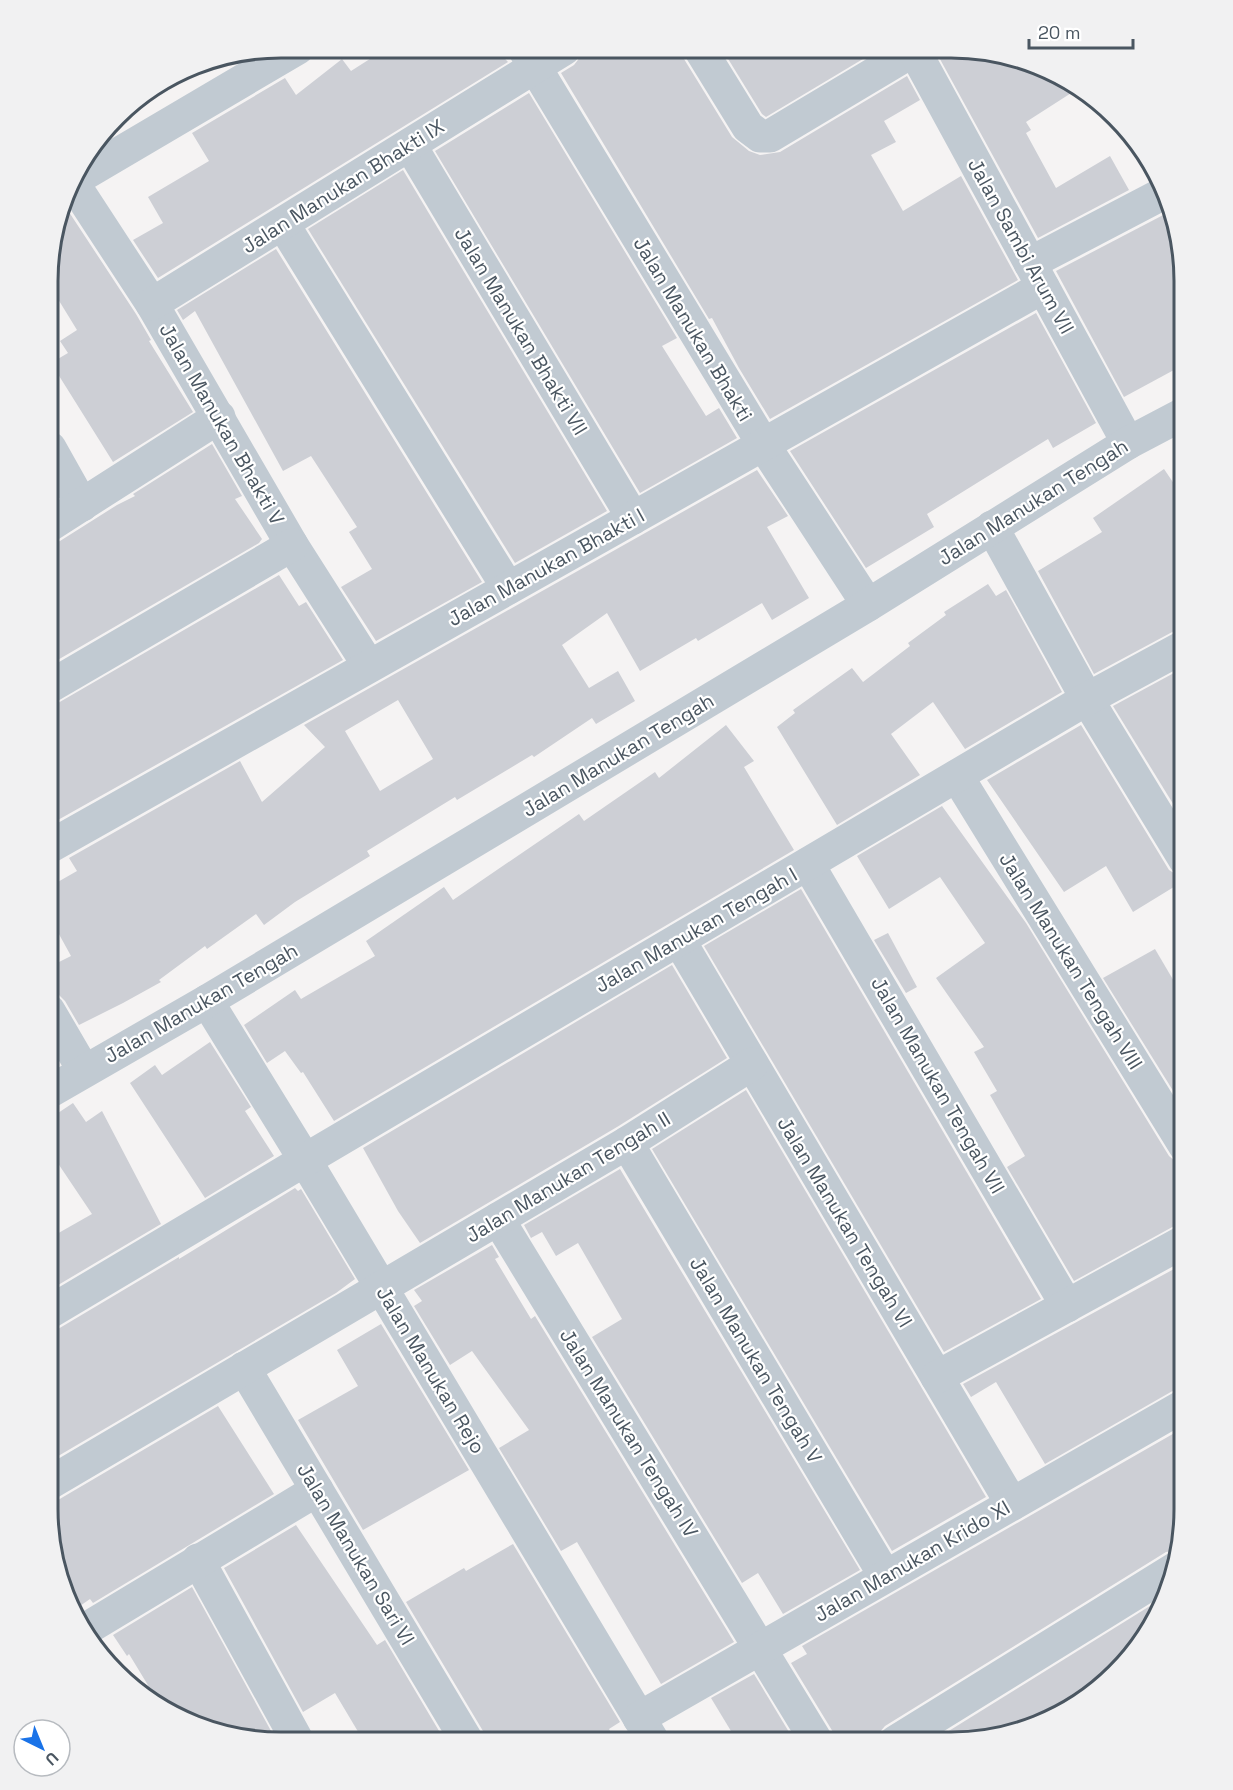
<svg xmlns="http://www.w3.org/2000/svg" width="1233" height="1790" viewBox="0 0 1233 1790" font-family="'Space Grotesk',sans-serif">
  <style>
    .building { fill: #cdcfd5; fill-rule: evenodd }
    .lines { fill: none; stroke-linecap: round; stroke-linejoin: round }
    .minor { stroke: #c1cad2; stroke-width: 33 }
    .labels { text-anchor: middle; stroke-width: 4.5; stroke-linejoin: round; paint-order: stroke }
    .street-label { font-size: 20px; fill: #4a5661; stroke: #fff }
    .rim { fill: none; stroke: #4a5661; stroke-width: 3 }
  </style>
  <rect width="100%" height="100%" fill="#f5f3f3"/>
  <!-- building -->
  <g class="building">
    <polygon points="387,48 496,49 508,62 158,278 133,240 163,223 148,197 209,161 192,133 285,78 296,95 342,59 351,71"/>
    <polygon points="593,49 681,49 684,59 732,137 749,151 760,155 780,152 907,76 920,100 884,121 896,142 871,155 903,211 961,176 1018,280 770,419 739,368 712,318 709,319 561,73 574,65 581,56"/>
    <polygon points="722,49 735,49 878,50 766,117 762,114"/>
    <polygon points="935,50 982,50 1040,66 1079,88 1026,122 1031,130 1026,133 1056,188 1110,156 1129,190 1038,238"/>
    <polygon points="529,93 677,338 662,346 706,416 719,408 737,438 640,493 435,151"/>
    <polygon points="403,170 607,511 515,563 308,229"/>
    <polygon points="65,206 136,314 151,340 149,341 193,412 113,462 51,363 68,353 60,341 77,330 50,286 50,251"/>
    <polygon points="1169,212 1185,281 1185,364 1124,397 1056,271"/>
    <polygon points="276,249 482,582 376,641 341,587 372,569 349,532 357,527 311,456 283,471 195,311 183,320 177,310"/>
    <polygon points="1036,313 1096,423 1053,448 1048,439 927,514 934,527 866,568 790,451"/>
    <polygon points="212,444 242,496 235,499 262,539 259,543 49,665 50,544 60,541 117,505 135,496 133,494"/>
    <polygon points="1164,469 1185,500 1185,627 1176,630 1094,674 1038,571 1102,532 1093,518"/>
    <path d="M757 470 788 516 767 527 809 598 772 620 762 603 698 641 696 638 640 671 607 613 562 645 589 688 618 671 635 701 596 724 592 718 534 757 532 755 457 800 455 797 367 851 370 856 295 902 264 925 256 914 207 949 205 946 159 980 161 982 123 1003 79 1025 65 1001 58 994 49 992V967L71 956 49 916V887L77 871 69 858 240 761 262 802 325 747 304 725ZM398 700 433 759 380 791 345 731Z"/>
    <polygon points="279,575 299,606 306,602 343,660 49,825 49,706 58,703"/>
    <polygon points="988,584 996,596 1006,590 1062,692 965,749 933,702 891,734 920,775 837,825 777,727 795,713 793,710 852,668 863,682 910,646 908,643 946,615 944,612"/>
    <polygon points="1185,667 1185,800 1175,807 1113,706"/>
    <polygon points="726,725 754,761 744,767 794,850 334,1121 303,1072 301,1073 285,1051 267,1063 244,1025 295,990 301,999 375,956 366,941 444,887 453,900 579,814 584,821 655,772 659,778"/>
    <polygon points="1081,725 1169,870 1180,877 1182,882 1133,912 1106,866 1064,892 987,780"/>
    <polygon points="942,806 1026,923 1169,1156 1176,1162 1185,1165 1185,1222 1176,1225 1074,1281 1007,1167 1025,1156 990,1095 997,1091 974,1052 984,1047 936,978 985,943 940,877 889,909 857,856"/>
    <polygon points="801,889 1041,1299 944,1352 704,946"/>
    <polygon points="888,933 917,987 906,993 874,940"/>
    <polygon points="1155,949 1185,1000 1185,1110 1103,978"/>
    <polygon points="672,965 727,1058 617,1127 420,1243 398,1211 363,1148"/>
    <polygon points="210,1042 251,1107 245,1111 274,1156 205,1198 130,1083 155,1065 162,1075"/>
    <polygon points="746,1090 986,1497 892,1551 652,1149"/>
    <polygon points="73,1103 86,1122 102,1111 161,1224 48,1291 48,1239 92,1214 49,1150 49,1119"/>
    <polygon points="620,1169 860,1570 783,1614 758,1573 742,1583 592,1337 622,1319 578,1243 556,1256 542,1232 531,1238 524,1225"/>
    <polygon points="295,1188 298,1191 301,1189 355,1279 336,1293 48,1462 48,1332 58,1329 179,1257 179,1259"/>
    <polygon points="492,1245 499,1257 495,1259 531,1319 535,1316 734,1642 661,1684 577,1542 561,1551 499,1448 529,1430 472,1351 450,1365 414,1306 422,1301 414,1290"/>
    <polygon points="1185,1263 1185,1386 1176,1389 1045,1464 996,1382 971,1397 963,1384"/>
    <polygon points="381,1324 469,1470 363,1530 298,1420 358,1386 337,1350"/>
    <polygon points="218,1406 274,1494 93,1603 90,1599 77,1608 67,1592 48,1503 58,1500"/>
    <polygon points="1185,1427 1184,1524 1179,1550 1166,1552 885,1726 879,1733 876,1742 836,1742 833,1732 791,1663 807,1654 802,1646"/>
    <polygon points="296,1525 377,1645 385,1640 445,1741 363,1740 335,1693 303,1712 224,1568"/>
    <polygon points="513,1544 620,1722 609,1729 616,1741 486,1741 483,1731 406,1602 464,1568 466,1571"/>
    <polygon points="192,1587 276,1740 252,1740 193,1724 160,1705 129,1654 127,1656 113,1635"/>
    <polygon points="1166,1596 1145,1638 1105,1684 1054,1718 952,1742 931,1742"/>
    <polygon points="754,1674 795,1742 737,1741 711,1698"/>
  </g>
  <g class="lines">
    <!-- minor -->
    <g class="minor">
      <polyline points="524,49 763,444 868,605"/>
      <polyline points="700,49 748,127 760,136 770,136 914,50"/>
      <polyline points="914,50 1128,443"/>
      <polyline points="410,145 633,518"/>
      <polyline points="74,180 298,48"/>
      <polyline points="73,183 152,304 292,545 369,666"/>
      <polyline points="283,224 508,588"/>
      <polyline points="1030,263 1164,193"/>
      <polyline points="152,304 564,49"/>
      <polyline points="50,448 82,505"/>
      <polyline points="50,525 219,417"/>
      <polyline points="992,527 1087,699 1185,860"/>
      <polyline points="49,687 292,545"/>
      <polyline points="957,776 1185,1146"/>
      <polyline points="49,847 1043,287"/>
      <polyline points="808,864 1067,1306"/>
      <polyline points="679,940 1012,1504"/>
      <polyline points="207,1001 305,1160 653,1741"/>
      <polyline points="49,1011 84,1071"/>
      <polyline points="49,1092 207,1001 868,605 1128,443 1185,413"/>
      <polyline points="627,1143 885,1576"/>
      <polyline points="498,1219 817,1742"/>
      <polyline points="48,1313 305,1160 1087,699 1185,646"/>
      <polyline points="244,1368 467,1741"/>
      <polyline points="937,1377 1185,1241"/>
      <polyline points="48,1484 627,1143 752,1064"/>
      <polyline points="198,1560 297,1740"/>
      <polyline points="86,1629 317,1490"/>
      <polyline points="639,1718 1185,1405"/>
      <polyline points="895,1742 1176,1568"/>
    </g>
  </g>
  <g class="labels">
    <!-- street labels -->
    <g class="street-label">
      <text transform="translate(343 186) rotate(-32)" y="7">Jalan Manukan Bhakti IX</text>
      <text transform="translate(1021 246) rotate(61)" y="7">Jalan Sambi Arum VII</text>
      <text transform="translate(693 329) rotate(59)" y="7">Jalan Manukan Bhakti</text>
      <text transform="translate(521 331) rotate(59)" y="7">Jalan Manukan Bhakti VII</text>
      <text transform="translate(222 424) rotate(60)" y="7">Jalan Manukan Bhakti V</text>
      <text transform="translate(1033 502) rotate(-32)" y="7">Jalan Manukan Tengah</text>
      <text transform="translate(546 567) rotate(-29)" y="7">Jalan Manukan Bhakti I</text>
      <text transform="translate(618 755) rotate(-31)" y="7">Jalan Manukan Tengah</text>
      <text transform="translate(696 930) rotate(-30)" y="7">Jalan Manukan Tengah I</text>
      <text transform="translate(1071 961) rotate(58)" y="7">Jalan Manukan Tengah VIII</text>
      <text transform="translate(201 1003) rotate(-30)" y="7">Jalan Manukan Tengah</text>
      <text transform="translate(938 1085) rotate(60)" y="7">Jalan Manukan Tengah VII</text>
      <text transform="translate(568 1177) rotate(-31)" y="7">Jalan Manukan Tengah II</text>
      <text transform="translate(845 1222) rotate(59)" y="7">Jalan Manukan Tengah VI</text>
      <text transform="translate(756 1360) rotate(59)" y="7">Jalan Manukan Tengah V</text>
      <text transform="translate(431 1370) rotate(59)" y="7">Jalan Manukan Rejo</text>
      <text transform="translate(629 1433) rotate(58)" y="7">Jalan Manukan Tengah IV</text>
      <text transform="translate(356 1554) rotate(59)" y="7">Jalan Manukan Sari VI</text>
      <text transform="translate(912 1561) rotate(-30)" y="7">Jalan Manukan Krido XI</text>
    </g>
  </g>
  <!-- crop -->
  <path d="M0 0H1233V1790H0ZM281 58H951A223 223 0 0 1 1174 281V1509A223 223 0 0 1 951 1732H281A223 223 0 0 1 58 1509V281A223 223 0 0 1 281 58Z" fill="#f1f1f2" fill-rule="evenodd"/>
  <path class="rim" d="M281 58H951A223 223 0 0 1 1174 281V1509A223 223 0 0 1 951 1732H281A223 223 0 0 1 58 1509V281A223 223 0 0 1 281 58Z"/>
  <!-- north arrow -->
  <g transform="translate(42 1748) rotate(137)"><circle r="28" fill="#ffffff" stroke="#b7bbc0" stroke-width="1.5"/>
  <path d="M0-4.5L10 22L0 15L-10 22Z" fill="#1a73e8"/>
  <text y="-9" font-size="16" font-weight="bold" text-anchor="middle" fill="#4a5661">U</text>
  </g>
  <!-- scale -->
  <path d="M1029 39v9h104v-9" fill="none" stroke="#4a5661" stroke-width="3"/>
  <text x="1038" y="39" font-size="18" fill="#4a5661" stroke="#ffffff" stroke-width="4.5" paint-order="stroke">20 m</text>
</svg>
